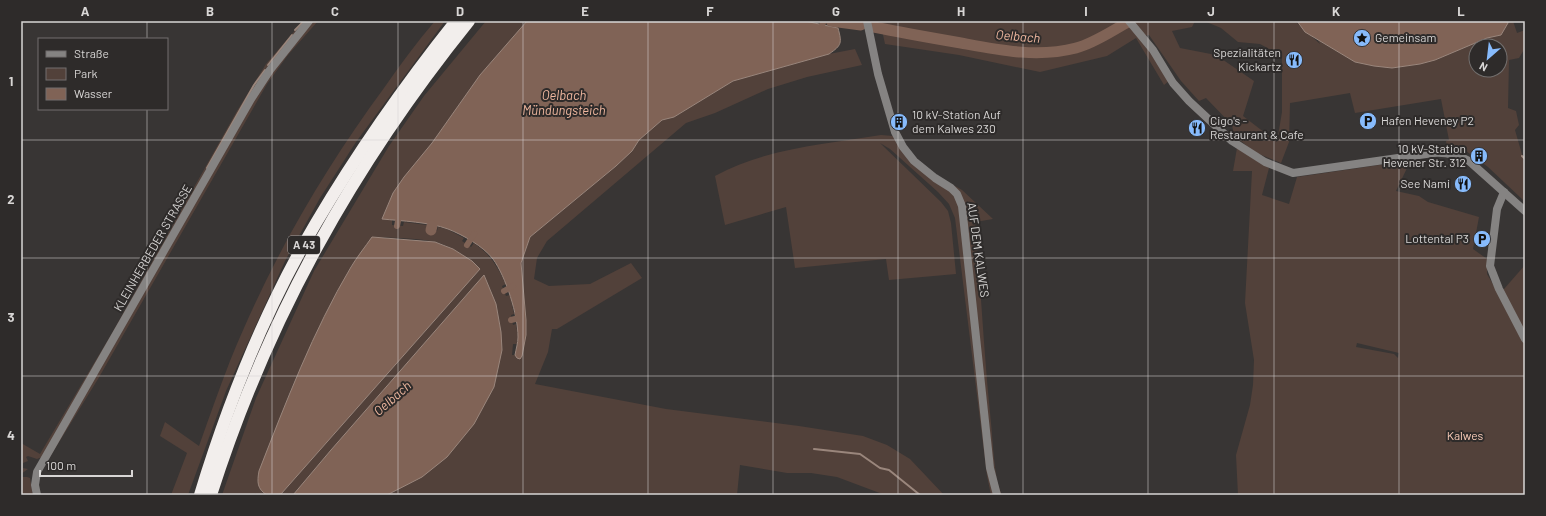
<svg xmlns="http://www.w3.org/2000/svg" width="1546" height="516" viewBox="0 0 1546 516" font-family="Barlow,sans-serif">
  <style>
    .green { fill: #52413a; fill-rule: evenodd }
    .water { fill: #806356; stroke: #9a867c }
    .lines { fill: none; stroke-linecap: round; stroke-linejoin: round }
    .stream { stroke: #9a867c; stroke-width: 2 }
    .canal { stroke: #806356; stroke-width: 6 }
    .river { stroke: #806356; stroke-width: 11 }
    .minor { stroke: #858382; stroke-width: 8 }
    .highway { stroke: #f2eeec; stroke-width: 12 }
    .grid { fill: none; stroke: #d8d6d5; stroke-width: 1; stroke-opacity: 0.55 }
    .labels { text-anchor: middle; stroke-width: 4; stroke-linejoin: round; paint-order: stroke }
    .shield { fill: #2e2b2a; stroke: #a5a3a2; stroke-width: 1 }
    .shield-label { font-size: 11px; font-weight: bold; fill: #d8d6d5 }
    .poi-label { font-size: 12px; fill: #d8d6d5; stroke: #2e2b2a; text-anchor: start }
    .street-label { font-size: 12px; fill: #d8d6d5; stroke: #2e2b2a }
    .park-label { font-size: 12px; fill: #fbcdb9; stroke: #2e2b2a }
    .water-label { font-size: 13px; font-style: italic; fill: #efb79f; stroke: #2e2b2a }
    .neatline { fill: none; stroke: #d8d6d5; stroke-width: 1.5 }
    .grid-label { font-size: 13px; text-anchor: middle; font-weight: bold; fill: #d8d6d5 }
  </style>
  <rect width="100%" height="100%" fill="#383534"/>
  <!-- green -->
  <g class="green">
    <polygon points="303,21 318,21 288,55 267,84 98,379 48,460 42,457 37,459 28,456 26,457 28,461 23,463 23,468 28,469 21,474 21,443 40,454 112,333 237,111 266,64"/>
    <path d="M435 21H445L356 142 320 198 285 261 226 391 188 495H171L187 453 160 436 165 422 199 446C209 418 219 389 230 361 269 264 322 172 384 88 400 65 417 42 435 21Z"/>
    <path d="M486 21H527L480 75 432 143 404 177 393 193 382 219 392 220V225L403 226 404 222 427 225 426 229 437 231 438 227 447 229 464 238 462 241 471 247 474 243C492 256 496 265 506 284L502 286 506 296 510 295 514 314 511 315 513 325 516 324 518 336 517 344H513L512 355H515L517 358 526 320 521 263 530 237 616 166 632 151 639 140 662 120 674 117 733 81 829 54 855 49 862 65 807 77 768 89 715 113 686 123 547 241 537 258 534 279 549 286 590 284 631 263 642 278 557 329H552L548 352 535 384 666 409 799 426 863 436 887 445 910 459 944 495H885L837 477 811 473H787L740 465 737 495H387L396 491 502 350C501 320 496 302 484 275L331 450 293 495H276L281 494 480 269C468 257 451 246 435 242 420 238 395 238 379 237L351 266 319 327 291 389 259 471C257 482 257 489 267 495H257L255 493 254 495H222L256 398 314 271 389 146 424 96Z"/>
    <path d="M880 21H1195L1192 27 1172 31 1180 48 1216 55 1254 81 1243 116 1277 142 1282 112V56L1260 44 1238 42 1221 28 1204 21H1295L1320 44 1318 40 1355 62 1392 68 1420 64 1435 60 1487 38 1501 35 1508 21H1513L1517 33 1525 30V48L1519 58 1509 60 1508 108 1516 111 1519 125 1515 130 1525 165V207L1523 206V200L1488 167 1466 151 1447 147 1446 141 1449 140 1441 99 1355 113 1350 93 1290 103 1289 142 1281 163 1254 152 1234 135 1232 125 1206 98 1199 101 1181 81 1149 35 1140 37 1169 81 1164 85 1136 38 1107 56 1040 72 959 55 885 44ZM1476 46H1500V70H1476Z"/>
    <path d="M881 135 893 136 952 192 961 209 994 495H991L987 476 955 218 949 204 938 192 890 149 880 143 941 202 948 211 951 223 956 274 889 280 886 259 795 268 786 207 725 225 715 176C766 148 826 144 881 135Z"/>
    <path d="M1237 148 1269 168 1262 195 1289 204 1297 177 1386 164 1402 163 1408 166 1396 191 1419 196 1428 202 1479 217 1473 249 1487 259V274L1494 286 1504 289 1525 265V495H1238L1236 455 1250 405 1253 385 1254 360 1245 303 1252 171H1233ZM1357 343 1399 353 1398 358 1394 354 1356 347Z"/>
    <path d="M934 174 962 190 993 219 975 222C981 289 984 356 991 423 993 442 994 479 1002 495H1000L993 462 965 206Z"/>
    <polygon points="21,477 27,477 30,478 33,495 21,495"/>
  </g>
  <!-- water -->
  <g class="water">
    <path d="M527 21H805L838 28C842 43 842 45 829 54L733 81 674 117 662 120 639 140 632 151 616 166 530 237 521 263 526 320V335L522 356 520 359 517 358 515 355C516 349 518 343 518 337 518 315 506 277 493 259 483 246 463 235 448 229 429 222 402 221 382 219L393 193 404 177 432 143 480 75Z"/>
    <polygon points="1297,21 1508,21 1508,23 1501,35 1487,38 1435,60 1420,64 1392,68 1374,66 1355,62 1305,32"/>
    <path d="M372 237 435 242 453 249 472 261 480 269 281 494 267 495C257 489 257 482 259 471 286 402 313 331 351 267 357 257 365 247 372 237Z"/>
    <polygon points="484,275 496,304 501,332 502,350 494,387 474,424 447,457 422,477 387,495 293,495 331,450"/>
  </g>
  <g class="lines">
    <!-- stream -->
    <g class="stream">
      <polyline points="295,30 304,21"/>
      <polyline points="268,65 292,35"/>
      <polyline points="1522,156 1525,159"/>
      <polyline points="207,168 254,85 265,70"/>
      <polyline points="814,449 860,454 880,468 889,470 920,495"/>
    </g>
    <!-- canal -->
    <g class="canal">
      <polyline points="822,25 824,21"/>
      <polyline points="397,226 398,221"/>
      <polyline points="467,245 474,234"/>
      <polyline points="504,291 513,286"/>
      <polyline points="511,320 519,318 518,314"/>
    </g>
    <!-- river -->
    <g class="river">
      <polyline points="831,21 861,25"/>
      <path d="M874 27C903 33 932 38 961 43 999 50 1037 58 1076 48 1095 43 1113 30 1130 21"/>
      <polyline points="431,230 432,226"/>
    </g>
    <!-- minor -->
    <g class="minor">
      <polyline points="867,21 878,74 895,132 903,147 914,161 935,178 951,188 957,194 962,206 990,468 997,495"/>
      <path d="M1129 21 1153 50 1173 83 1189 101 1232 141 1265 162 1293 173 1433 153C1446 152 1458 155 1469 161L1525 211"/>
      <polyline points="1504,192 1497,209 1490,266 1499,289 1525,339"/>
      <polyline points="37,495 35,485 37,472 251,99 270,70 309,21"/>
    </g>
    <!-- highway -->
    <g class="highway">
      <path d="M200 495C228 403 267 306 316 223 358 152 405 85 456 21"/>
      <path d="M211 495C267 319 353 165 469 21"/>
    </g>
  </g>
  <!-- grid -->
  <path class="grid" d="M147 21V39M272 21V495M398 21V495M523 21V495M648 21V495M773 21V495M898 21V495M1023 21V495M1148 21V495M1274 21V495M1399 21V495M147 109V495M21 140H1525M21 258H1525M21 376H1525"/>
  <!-- icons -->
  <defs>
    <symbol id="sight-disc" viewBox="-11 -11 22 22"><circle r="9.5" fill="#87bbfc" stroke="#2e2b2a"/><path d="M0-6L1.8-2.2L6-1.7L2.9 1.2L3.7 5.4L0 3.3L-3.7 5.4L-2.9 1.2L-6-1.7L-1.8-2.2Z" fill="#111"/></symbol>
    <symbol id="restaurant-disc" viewBox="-11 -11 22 22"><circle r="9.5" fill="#87bbfc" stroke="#2e2b2a"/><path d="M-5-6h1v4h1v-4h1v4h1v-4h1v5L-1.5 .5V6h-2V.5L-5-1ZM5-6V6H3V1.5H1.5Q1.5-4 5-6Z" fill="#111"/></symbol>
    <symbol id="parking-disc" viewBox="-11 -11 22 22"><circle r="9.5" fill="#87bbfc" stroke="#2e2b2a"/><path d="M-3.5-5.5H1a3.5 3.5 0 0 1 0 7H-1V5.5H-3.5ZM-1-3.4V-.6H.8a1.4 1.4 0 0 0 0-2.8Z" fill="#111"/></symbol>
    <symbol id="building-disc" viewBox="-11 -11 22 22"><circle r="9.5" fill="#87bbfc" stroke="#2e2b2a"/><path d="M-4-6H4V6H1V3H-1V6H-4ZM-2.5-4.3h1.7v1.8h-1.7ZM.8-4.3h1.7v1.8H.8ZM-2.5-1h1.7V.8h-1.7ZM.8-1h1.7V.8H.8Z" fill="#111"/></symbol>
  </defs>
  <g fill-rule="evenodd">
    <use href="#sight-disc" x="1352" y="28" width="20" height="20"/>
    <use href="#restaurant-disc" x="1284" y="50" width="20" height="20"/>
    <use href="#parking-disc" x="1358" y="111" width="20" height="20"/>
    <use href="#building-disc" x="889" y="112" width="20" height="20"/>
    <use href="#restaurant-disc" x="1187" y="118" width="20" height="20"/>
    <use href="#building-disc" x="1469" y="146" width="20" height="20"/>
    <use href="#restaurant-disc" x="1453" y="174" width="20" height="20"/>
    <use href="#parking-disc" x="1472" y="229" width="20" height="20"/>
  </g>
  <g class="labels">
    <!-- shield labels -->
    <rect class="shield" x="288" y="236" width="32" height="18" rx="3"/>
    <g class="shield-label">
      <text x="304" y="249">A 43</text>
    </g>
    <!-- poi labels -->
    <g class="poi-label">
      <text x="1375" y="42">Gemeinsam</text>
      <text x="1281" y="57" text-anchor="end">Spezialitäten<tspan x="1281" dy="14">Kickartz</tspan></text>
      <text x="912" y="119">10 kV-Station Auf<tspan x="912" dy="14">dem Kalwes 230</tspan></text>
      <text x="1210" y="125">Cigo's -<tspan x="1210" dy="14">Restaurant &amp; Cafe</tspan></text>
      <text x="1381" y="125">Hafen Heveney P2</text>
      <text x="1466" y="153" text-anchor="end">10 kV-Station<tspan x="1466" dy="14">Hevener Str. 312</tspan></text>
      <text x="1450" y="188" text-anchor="end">See Nami</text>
      <text x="1469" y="243" text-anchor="end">Lottental P3</text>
    </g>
    <!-- street labels -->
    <g class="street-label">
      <text transform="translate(153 248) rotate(-60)" y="4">KLEINHERBEDER STRASSE</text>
      <text transform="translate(978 250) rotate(82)" y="4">AUF DEM KALWES</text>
    </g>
    <!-- park labels -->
    <g class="park-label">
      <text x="1465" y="440">Kalwes</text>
    </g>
    <!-- water labels -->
    <g class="water-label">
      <text transform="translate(1018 36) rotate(5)" y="5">Oelbach</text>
      <text x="564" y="100">Oelbach<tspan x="564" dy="15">Mündungsteich</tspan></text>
      <text transform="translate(392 398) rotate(-41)" y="5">Oelbach</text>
    </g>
  </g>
  <!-- border -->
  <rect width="1546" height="516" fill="none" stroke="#2e2b2a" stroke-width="44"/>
  <!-- legend -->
  <rect x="38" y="38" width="130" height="72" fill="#2e2b2a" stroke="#726f6e"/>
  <rect x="46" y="51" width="20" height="6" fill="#858382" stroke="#726f6e"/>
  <text x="74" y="58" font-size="12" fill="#d8d6d5">Straße</text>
  <rect x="46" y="68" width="20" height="12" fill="#52413a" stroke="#726f6e"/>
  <text x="74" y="78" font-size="12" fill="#d8d6d5">Park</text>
  <rect x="46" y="88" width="20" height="12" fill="#806356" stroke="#726f6e"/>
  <text x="74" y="98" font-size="12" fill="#d8d6d5">Wasser</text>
  <!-- north arrow -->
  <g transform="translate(1488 58) rotate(208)"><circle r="19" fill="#2e2b2a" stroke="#726f6e"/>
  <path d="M0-3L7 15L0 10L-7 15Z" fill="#87bbfc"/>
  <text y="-6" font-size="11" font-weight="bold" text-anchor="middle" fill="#d8d6d5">N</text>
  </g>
  <!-- scale -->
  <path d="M40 470v6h92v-6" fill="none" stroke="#d8d6d5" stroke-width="2"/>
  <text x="46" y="470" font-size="12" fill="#d8d6d5" stroke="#2e2b2a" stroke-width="3" paint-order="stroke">100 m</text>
  <rect x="22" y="22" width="1502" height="472" class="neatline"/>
  <g class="grid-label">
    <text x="85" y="16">A</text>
    <text x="210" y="16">B</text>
    <text x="335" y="16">C</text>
    <text x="460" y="16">D</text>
    <text x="585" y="16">E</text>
    <text x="710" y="16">F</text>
    <text x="836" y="16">G</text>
    <text x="961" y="16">H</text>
    <text x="1086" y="16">I</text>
    <text x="1211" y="16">J</text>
    <text x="1336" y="16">K</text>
    <text x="1461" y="16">L</text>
    <text x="11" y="86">1</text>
    <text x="11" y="204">2</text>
    <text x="11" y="322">3</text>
    <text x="11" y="440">4</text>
  </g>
</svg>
